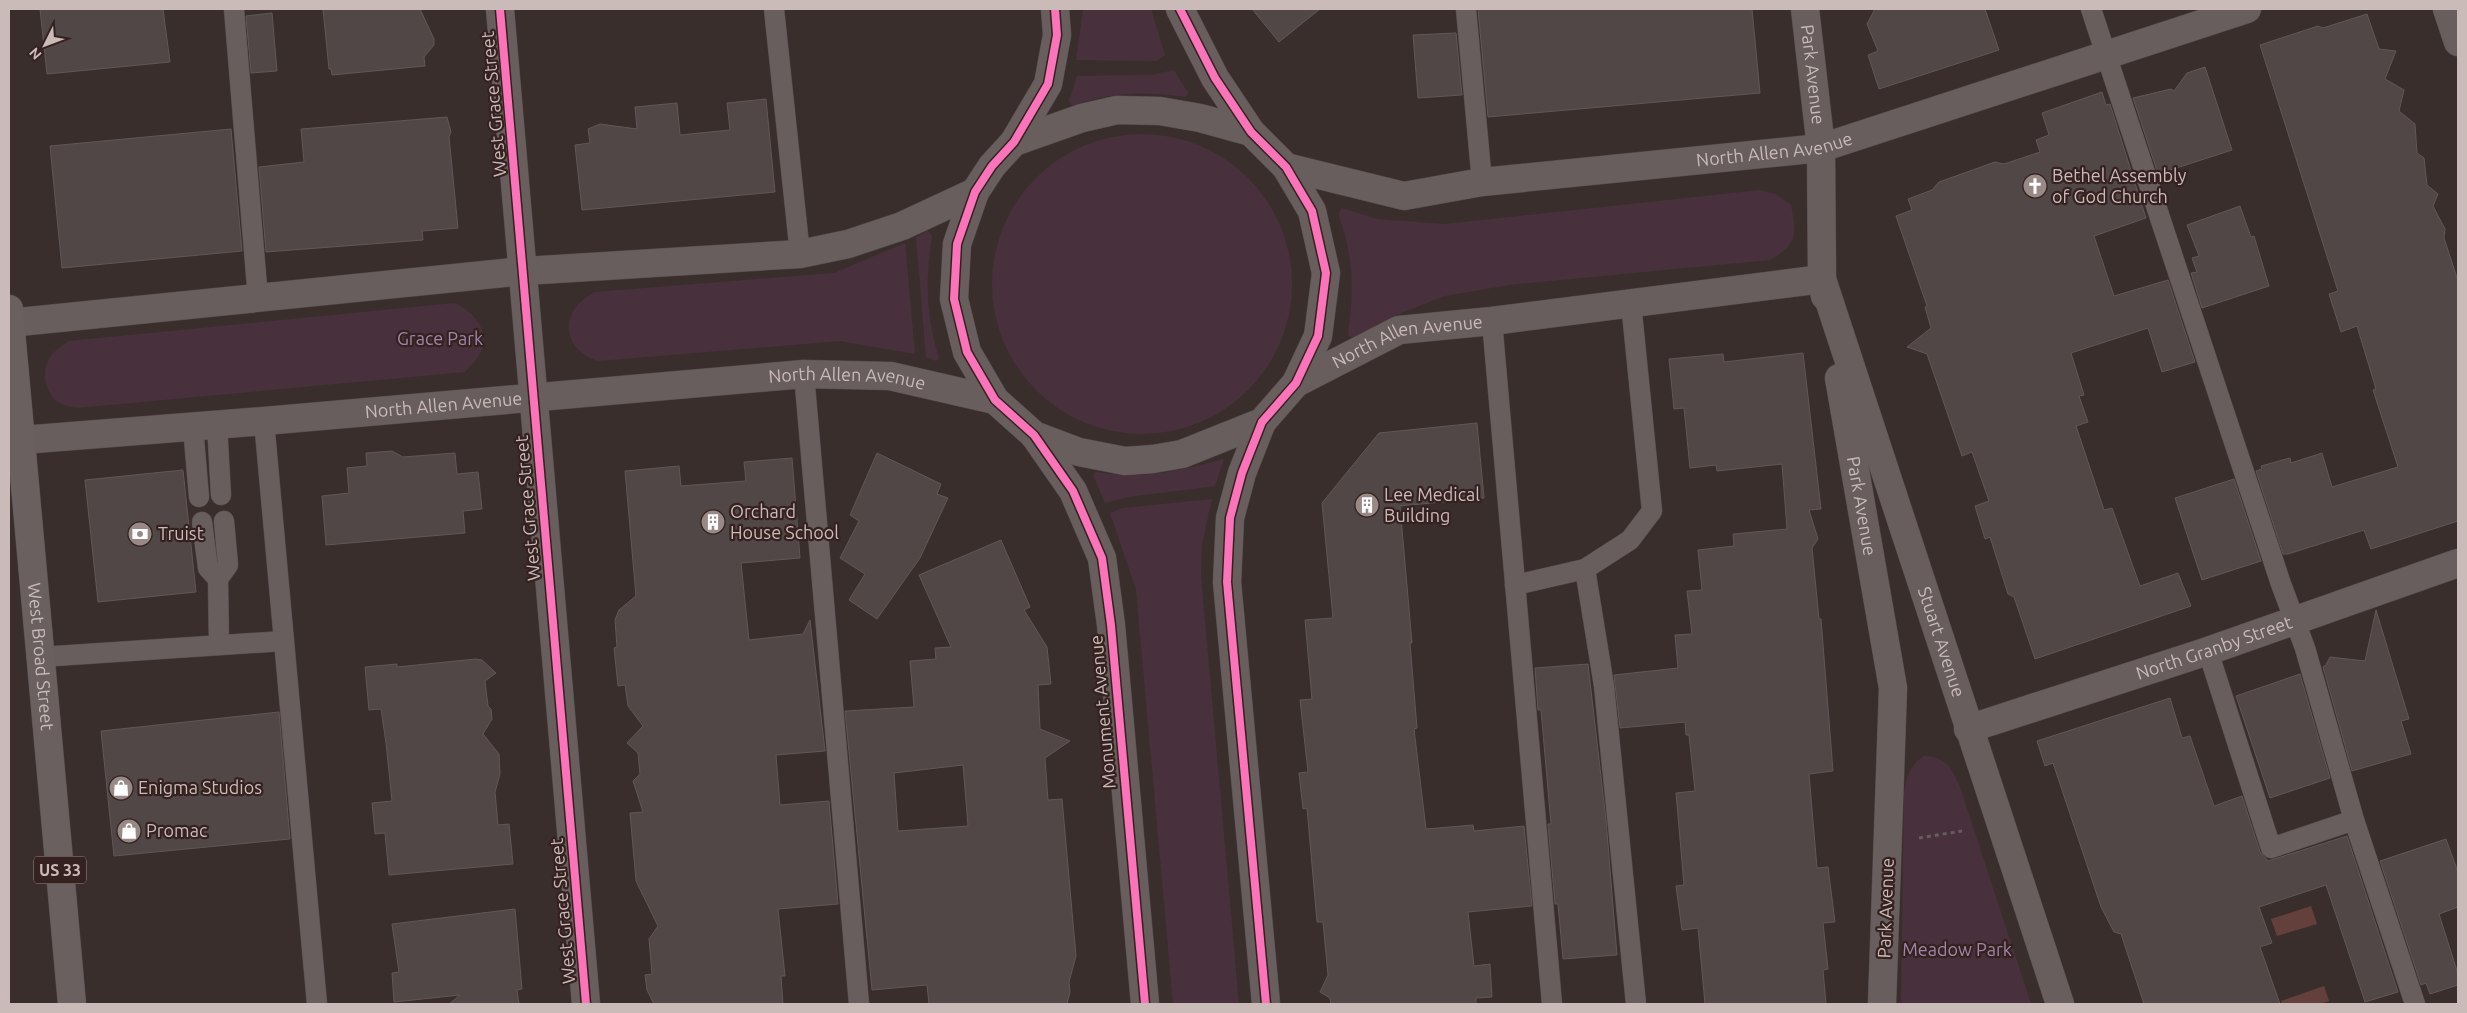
<svg xmlns="http://www.w3.org/2000/svg" width="2467" height="1013" viewBox="0 0 2467 1013" font-family="Ubuntu,sans-serif">
  <style>
    .green { fill: #48313c }
    .water { fill: #64403c }
    .building { fill: #514746; stroke: #615755; fill-rule: evenodd }
    .lines { fill: none; stroke-linecap: round; stroke-linejoin: round }
    .service-casing { stroke: #534a49; stroke-width: 21 }
    .minor-casing { stroke: #534a49; stroke-width: 29 }
    .tertiary-casing { stroke: #534a49; stroke-width: 29 }
    .primary-casing { stroke: #574c4b; stroke-width: 29 }
    .path { stroke: #675d5d; stroke-width: 3; stroke-dasharray: 4 4; stroke-linecap: butt }
    .service { stroke: #685e5d; stroke-width: 20 }
    .minor { stroke: #685e5d; stroke-width: 28 }
    .tertiary { stroke: #685e5d; stroke-width: 28 }
    .primary { stroke: #6a605f; stroke-width: 28 }
    .cycleway-casing { stroke: #352220; stroke-width: 11 }
    .cycleway { stroke: #fb73b8; stroke-width: 8 }
    .labels { text-anchor: middle; stroke-width: 4.5; stroke-linejoin: round; paint-order: stroke }
    .shield { fill: #352220; stroke: #9d8c8a; stroke-width: 1 }
    .shield-label { font-size: 16px; font-weight: bold; fill: #cabab8 }
    .street-label { font-size: 18px; fill: #cabab8; stroke: #352220 }
    .poi-label { font-size: 18px; fill: #cabab8; stroke: #352220; text-anchor: start }
    .park-label { font-size: 18px; fill: #a086a9; stroke: #352220 }
  </style>
  <rect width="100%" height="100%" fill="#3a2e2d"/>
  <!-- green -->
  <g class="green">
    <polygon points="1083,9 1151,9 1165,55 1156,61 1076,60"/>
    <path d="M1174 70 1188 93 1185 97C1145 91 1110 92 1072 106L1069 101 1077 76 1150 75Z"/>
    <circle cx="1142" cy="284" r="150"/>
    <path d="M1760 190 1775 194 1791 205C1796 235 1799 243 1770 260L1509 285 1445 296 1401 313 1353 339 1348 335C1354 293 1354 254 1338 214L1342 208 1377 219 1444 224Z"/>
    <path d="M928 231 932 236C925 281 926 315 939 358L936 361 926 357 916 237Z"/>
    <path d="M905 243 915 354 840 341 598 361C559 348 560 309 595 292L834 273Z"/>
    <path d="M454 303C475 312 493 333 478 357 475 362 469 367 465 372L77 408C72 407 66 406 61 404 47 397 40 373 49 359 54 351 61 346 69 341Z"/>
    <path d="M1224 459 1215 486 1128 497 1105 503 1093 475 1096 472C1144 480 1178 471 1224 459Z"/>
    <polygon points="1212,499 1202,544 1201,576 1239,1004 1173,1004 1136,589 1110,513 1123,508"/>
    <path d="M1925 755C1948 760 1950 766 1960 787L2031 1004H1901L1904 793C1907 775 1910 765 1925 755Z"/>
  </g>
  <!-- water -->
  <g class="water">
    <polygon points="2311,906 2317,924 2277,936 2271,919"/>
    <polygon points="2324,986 2329,1001 2319,1004 2282,1004 2281,1001"/>
  </g>
  <!-- building -->
  <g class="building">
    <polygon points="40,9 163,9 170,62 47,74"/>
    <polygon points="323,9 420,9 434,39 434,45 424,57 425,66 332,75 331,69 329,69"/>
    <polygon points="1252,9 1320,9 1279,42"/>
    <polygon points="1478,9 1752,9 1760,93 1488,117"/>
    <polygon points="1875,9 1985,9 1999,50 1879,89 1868,55 1878,51 1867,24"/>
    <polygon points="272,13 277,71 251,73 246,16"/>
    <polygon points="2367,14 2379,49 2396,51 2385,79 2404,90 2399,111 2415,124 2417,153 2424,158 2427,185 2438,194 2433,206 2445,229 2444,238 2458,281 2458,521 2371,549 2364,530 2288,554 2283,554 2256,471 2262,469 2261,466 2290,458 2291,463 2322,453 2332,487 2398,467 2373,390 2376,389 2357,326 2341,332 2329,294 2338,291 2260,45 2318,26 2323,28"/>
    <polygon points="1456,33 1462,95 1418,98 1413,35"/>
    <polygon points="2205,67 2232,150 2158,174 2133,98 2171,89 2174,91 2187,73"/>
    <polygon points="2102,92 2106,105 2110,104 2146,218 2094,236 2114,296 2168,280 2195,362 2162,372 2148,328 2071,353 2084,395 2079,396 2088,422 2076,426 2104,510 2112,508 2140,586 2178,573 2191,606 2035,659 2014,597 2008,594 1990,537 1985,539 1975,506 1989,501 1972,452 1962,456 1927,354 1907,347 1931,328 1925,307 1927,306 1896,216 1912,210 1908,199 1932,190 1939,182 1995,162 2004,164 2040,152 2036,140 2049,135 2042,113"/>
    <polygon points="766,99 775,192 582,210 575,145 590,143 588,129 600,124 637,129 635,107 677,103 680,135 730,130 727,103"/>
    <polygon points="447,117 451,132 449,137 458,228 422,231 423,240 266,252 259,167 304,162 301,129"/>
    <polygon points="231,129 242,251 62,268 50,146"/>
    <polygon points="2240,206 2251,237 2254,236 2269,286 2202,308 2191,273 2197,272 2192,258 2199,256 2187,225"/>
    <polygon points="1803,353 1821,509 1809,510 1818,539 1812,548 1819,619 1821,619 1833,771 1809,774 1817,868 1828,867 1835,922 1823,923 1828,969 1823,970 1826,1004 1705,1004 1698,928 1682,930 1676,886 1684,885 1676,793 1695,791 1689,735 1686,735 1685,722 1620,728 1614,675 1678,668 1675,635 1692,634 1687,591 1702,590 1698,550 1734,546 1733,534 1787,529 1782,464 1717,471 1716,465 1690,468 1684,408 1674,409 1669,359 1723,354 1724,362"/>
    <polygon points="1477,423 1484,498 1400,506 1412,643 1410,643 1417,728 1414,729 1426,829 1473,825 1474,831 1524,826 1532,906 1468,912 1474,966 1490,964 1492,997 1476,998 1476,1004 1331,1004 1330,998 1320,992 1328,975 1323,922 1317,922 1307,808 1303,809 1299,773 1308,772 1300,700 1312,699 1305,620 1333,618 1322,503 1379,433"/>
    <polygon points="392,451 403,457 455,453 457,474 478,472 482,509 463,511 465,533 326,545 322,496 349,493 347,468 367,466 366,453"/>
    <polygon points="877,453 941,484 937,494 948,498 920,558 877,619 849,600 865,574 840,558 859,521 850,515"/>
    <polygon points="792,458 800,558 741,563 749,640 803,634 810,620 825,751 776,755 780,805 829,801 838,904 778,909 785,976 781,976 783,1004 654,1004 647,990 645,975 652,974 649,939 658,926 636,881 630,813 643,812 633,781 640,774 638,753 627,743 643,726 628,706 625,685 618,686 614,648 617,647 615,620 619,610 636,596 625,471 679,466 681,486 746,481 744,462"/>
    <polygon points="183,470 196,592 98,602 85,480"/>
    <polygon points="2234,479 2261,561 2202,580 2175,498"/>
    <path d="M1001 540 1030 607 1024 610 1047 647 1051 684 1038 685 1040 729 1070 741 1045 758 1048 800 1062 799 1076 956 1069 982 1070 992 1067 1004H929L927 985 872 990 845 711 914 707 910 661 936 659 935 648 951 647 919 575ZM963 765 968 826 898 831 894 773Z"/>
    <polygon points="2376,610 2409,719 2401,721 2411,754 2352,771 2323,667 2326,665 2330,657 2365,661"/>
    <polygon points="476,659 482,660 496,673 485,681 488,706 491,709 492,719 483,734 499,754 500,774 495,792 498,825 509,824 513,864 389,875 385,833 375,834 372,803 392,801 386,743 381,709 369,710 365,667 397,664 397,667"/>
    <polygon points="1588,664 1606,820 1617,955 1563,959 1558,904 1555,904 1548,824 1551,824 1541,710 1538,710 1535,668"/>
    <polygon points="2300,674 2330,778 2270,798 2236,696"/>
    <polygon points="2170,698 2182,738 2190,736 2214,806 2242,796 2260,852 2268,861 2347,836 2398,992 2365,1002 2326,885 2259,907 2272,943 2260,947 2280,1004 2144,1004 2121,934 2114,932 2101,907 2053,763 2045,766 2037,741"/>
    <polygon points="279,712 290,839 114,856 101,731"/>
    <polygon points="2446,839 2458,872 2458,907 2439,914 2458,974 2458,985 2430,994 2426,983 2421,985 2380,861"/>
    <polygon points="515,909 522,989 517,990 519,1004 449,1004 460,995 394,1002 392,973 399,972 392,924"/>
  </g>
  <g class="lines">
    <defs>
      <g id="service">
        <polyline points="234,9 258,299"/>
        <polyline points="774,9 800,254"/>
        <polyline points="1466,9 1482,182"/>
        <polyline points="2091,9 2281,584 2305,648 2354,820 2415,1004"/>
        <polyline points="1492,321 1552,1004"/>
        <polyline points="804,374 859,1004"/>
        <polyline points="264,421 317,1004"/>
        <polyline points="217,425 221,495"/>
        <polyline points="193,427 199,497"/>
        <polyline points="202,522 208,568 218,579"/>
        <polyline points="1585,569 1604,686 1636,1004"/>
        <polyline points="1515,585 1585,569 1630,540 1652,511 1631,303"/>
        <polyline points="219,645 218,579 228,565 224,521"/>
        <polyline points="2208,651 2271,848 2354,820"/>
        <polyline points="40,657 284,641"/>
      </g>
      <g id="minor">
        <polyline points="500,9 586,1004"/>
        <path id="s1" d="M1805 9 1821 148 1822 279 1825 296"/>
        <polyline points="2447,9 2458,42"/>
        <path id="s2" d="M1286 167 1404 196 1482 182 1821 148 2247 9"/>
        <path id="s3" d="M1839 378 1893 688 1882 1004"/>
        <path id="s4" d="M1296 383 1399 330 1492 321 1822 279 2060 1004"/>
        <path id="s5" d="M1968 729 2208 651 2458 563"/>
      </g>
      <g id="tertiary">
        <polyline points="1180,9 1215,78 1251,132"/>
        <polygon points="1117,110 1160,111 1200,118 1251,132 1286,167 1312,211 1326,273 1318,336 1296,383 1262,422 1182,454 1153,459 1125,461 1079,452 1034,435 995,400 967,352 954,299 957,244 975,192 992,166 1014,142 1082,118"/>
        <polyline points="1014,142 1048,84 1057,35 1055,9"/>
        <polyline points="9,323 524,271 800,254 848,244 902,226 975,192"/>
        <polyline points="1262,422 1242,473 1230,518 1227,582 1266,1004"/>
        <polyline points="1034,435 1073,491 1102,558 1111,625 1145,1004"/>
        <path id="s6" d="M9 441 264 421 804 374 890 376 995 400"/>
      </g>
      <g id="primary">
        <path id="s7" d="M9 309 72 1004"/>
      </g>
    </defs>
    <!-- service casing -->
    <use href="#service" class="service-casing"/>
    <!-- minor casing -->
    <use href="#minor" class="minor-casing"/>
    <!-- tertiary casing -->
    <use href="#tertiary" class="tertiary-casing"/>
    <!-- primary casing -->
    <use href="#primary" class="primary-casing"/>
    <!-- path -->
    <polyline class="path" points="1919,838 1962,831"/>
    <!-- service -->
    <use href="#service" class="service"/>
    <!-- minor -->
    <use href="#minor" class="minor"/>
    <!-- tertiary -->
    <use href="#tertiary" class="tertiary"/>
    <!-- primary -->
    <use href="#primary" class="primary"/>
    <defs>
      <g id="cycleway">
        <polyline points="500,9 586,1004"/>
        <polyline points="1055,9 1057,35 1048,84 1014,142 992,166 975,192 957,244 954,299 967,352 995,400 1034,435 1073,491 1102,558 1111,625 1145,1004"/>
        <polyline points="1180,9 1215,78 1251,132 1286,167 1312,211 1326,273 1318,336 1296,383 1262,422 1242,473 1230,518 1227,582 1266,1004"/>
      </g>
    </defs>
    <!-- cycleway casing -->
    <use href="#cycleway" class="cycleway-casing"/>
    <!-- cycleway -->
    <use href="#cycleway" class="cycleway"/>
  </g>
  <!-- icons -->
  <defs>
    <symbol id="church-disc" viewBox="-11 -11 22 22"><circle r="9.5" fill="#988987" stroke="#352220"/><path d="M-1.2-6h2.4v3.5h3.3v2.4h-3.3V6h-2.4V-.1h-3.3v-2.4h3.3Z" fill="#fff"/></symbol>
    <symbol id="building-disc" viewBox="-11 -11 22 22"><circle r="9.5" fill="#988987" stroke="#352220"/><path d="M-4-6H4V6H1V3H-1V6H-4ZM-2.5-4.3h1.7v1.8h-1.7ZM.8-4.3h1.7v1.8H.8ZM-2.5-1h1.7V.8h-1.7ZM.8-1h1.7V.8H.8Z" fill="#fff"/></symbol>
    <symbol id="bank-disc" viewBox="-11 -11 22 22"><circle r="9.5" fill="#988987" stroke="#352220"/><path d="M-6-4H6V4H-6ZM0-2.3a2.3 2.3 0 1 0 0 4.6a2.3 2.3 0 1 0 0-4.6Z" fill="#fff"/></symbol>
    <symbol id="shop-disc" viewBox="-11 -11 22 22"><circle r="9.5" fill="#988987" stroke="#352220"/><path d="M-5-2.5h2.3a2.7 3.5 0 0 1 5.4 0H5L5.5 6h-11ZM-1.5-2.5h3a1.5 2.3 0 0 0-3 0Z" fill="#fff"/></symbol>
  </defs>
  <g fill-rule="evenodd">
    <use href="#church-disc" x="2021" y="172" width="28" height="28"/>
    <use href="#building-disc" x="1353" y="491" width="28" height="28"/>
    <use href="#building-disc" x="699" y="508" width="28" height="28"/>
    <use href="#bank-disc" x="126" y="520" width="28" height="28"/>
    <use href="#shop-disc" x="107" y="774" width="28" height="28"/>
    <use href="#shop-disc" x="115" y="817" width="28" height="28"/>
  </g>
  <g class="labels">
    <!-- shield labels -->
    <rect class="shield" x="34" y="856.5" width="52" height="27" rx="4"/>
    <g class="shield-label">
      <text x="60" y="876">US 33</text>
    </g>
    <!-- street labels -->
    <g class="street-label">
      <text dy="6" stroke="none"><textPath href="#s1" startOffset="66">Park Avenue</textPath></text>
      <text transform="translate(494 104) rotate(-95)" y="6">West Grace Street</text>
      <text dy="6" stroke="none"><textPath href="#s2" startOffset="495">North Allen Avenue</textPath></text>
      <text dy="6" stroke="none"><textPath href="#s4" startOffset="121">North Allen Avenue</textPath></text>
      <text dy="6" stroke="none"><textPath href="#s6" startOffset="841">North Allen Avenue</textPath></text>
      <text dy="6" stroke="none"><textPath href="#s6" startOffset="436">North Allen Avenue</textPath></text>
      <text dy="6" stroke="none"><textPath href="#s3" startOffset="130">Park Avenue</textPath></text>
      <text transform="translate(528 508) rotate(-95)" y="6">West Grace Street</text>
      <text dy="6" stroke="none"><textPath href="#s4" startOffset="924">Stuart Avenue</textPath></text>
      <text dy="6" stroke="none"><textPath href="#s5" startOffset="259">North Granby Street</textPath></text>
      <text dy="6" stroke="none"><textPath href="#s7" startOffset="349">West Broad Street</textPath></text>
      <text transform="translate(1103 712) rotate(-95)" y="6">Monument Avenue</text>
      <text transform="translate(1886 908) rotate(-88)" y="6">Park Avenue</text>
      <text transform="translate(563 911) rotate(-95)" y="6">West Grace Street</text>
    </g>
    <!-- poi labels -->
    <g class="poi-label">
      <text x="2052" y="182">Bethel Assembly<tspan x="2052" dy="21">of God Church</tspan></text>
      <text x="1384" y="501">Lee Medical<tspan x="1384" dy="21">Building</tspan></text>
      <text x="730" y="518">Orchard<tspan x="730" dy="21">House School</tspan></text>
      <text x="158" y="540">Truist</text>
      <text x="138" y="794">Enigma Studios</text>
      <text x="146" y="837">Promac</text>
    </g>
    <!-- park labels -->
    <g class="park-label">
      <text x="440" y="345">Grace Park</text>
      <text x="1957" y="956">Meadow Park</text>
    </g>
  </g>
  <!-- border -->
  <rect width="2467" height="1013" fill="none" stroke="#cabab8" stroke-width="20"/>
  <!-- north arrow -->
  <g transform="translate(45 45) rotate(228)" stroke="#352220" stroke-width="4" paint-order="stroke">
  <path d="M0-4L9 19L0 12L-9 19Z" fill="#cabab8"/>
  <text y="-8" font-size="14" font-weight="bold" text-anchor="middle" fill="#cabab8">N</text>
  </g>
</svg>
